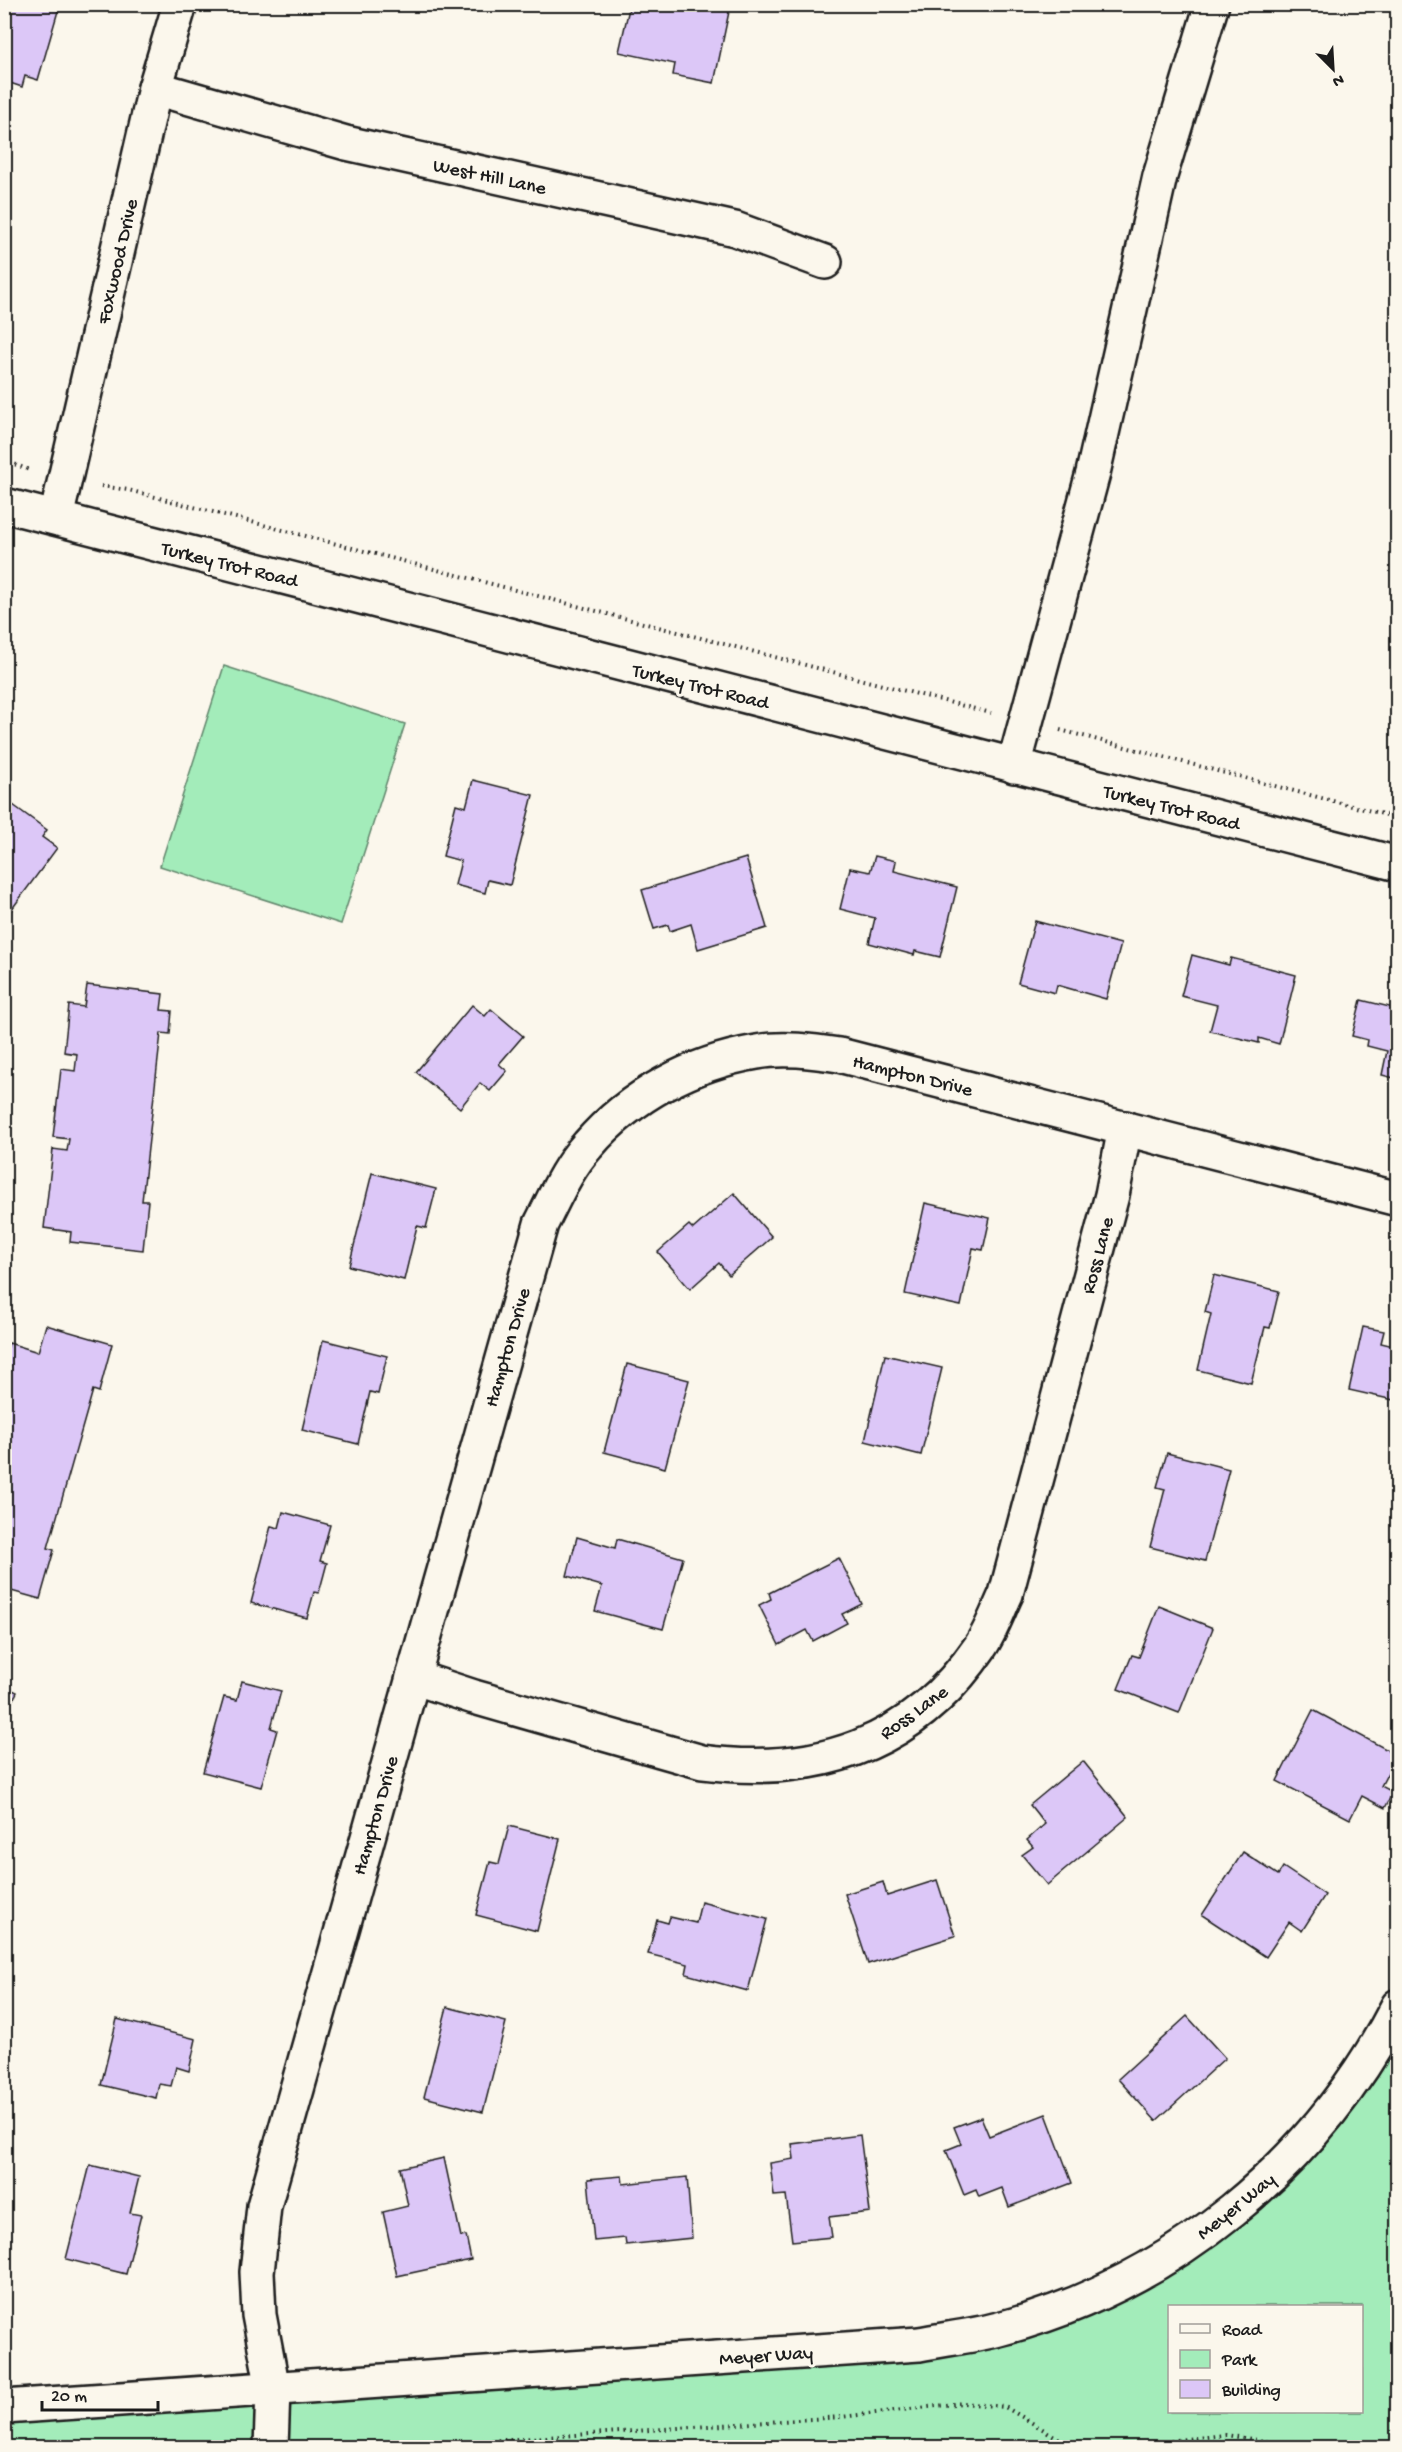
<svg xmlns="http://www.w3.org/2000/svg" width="1402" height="2452" viewBox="0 0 1402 2452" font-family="'Gochi Hand',sans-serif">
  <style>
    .green { fill: #a3ecba; stroke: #60846b; stroke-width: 1.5; fill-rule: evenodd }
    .building { fill: #dcc7f7; stroke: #1c1c1c; stroke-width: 1.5 }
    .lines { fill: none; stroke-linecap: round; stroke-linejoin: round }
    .minor-casing { stroke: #1c1c1c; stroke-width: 38 }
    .path { stroke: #1c1c1c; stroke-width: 4; stroke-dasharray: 1.5 4.5; stroke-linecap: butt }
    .minor { stroke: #fbf7ec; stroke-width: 33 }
    .labels { text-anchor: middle; stroke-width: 6; stroke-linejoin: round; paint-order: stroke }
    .street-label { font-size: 20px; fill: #1c1c1c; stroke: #fbf7ec }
  </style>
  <rect width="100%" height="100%" fill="#fbf7ec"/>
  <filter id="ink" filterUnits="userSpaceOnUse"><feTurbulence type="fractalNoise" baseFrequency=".0167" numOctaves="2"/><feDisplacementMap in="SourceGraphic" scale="12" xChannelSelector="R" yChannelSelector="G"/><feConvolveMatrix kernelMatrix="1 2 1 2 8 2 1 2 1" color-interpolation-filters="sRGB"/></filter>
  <g filter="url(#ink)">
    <!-- green -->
    <g class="green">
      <polygon points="224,666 405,724 341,924 160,866"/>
      <path d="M1397 1996V2447L5 2448V2407L919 2344 1122 2283 1280 2170ZM1170 2306H1362V2412H1170Z"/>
    </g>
    <!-- building -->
    <g class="building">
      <polygon points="4,4 60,4 38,80 25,76 22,87 4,81"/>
      <polygon points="630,4 719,4 730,7 714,83 673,75 675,64 619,52"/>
      <polygon points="473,780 533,795 510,885 488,880 485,893 455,885 461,861 443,856 456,804 466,807"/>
      <polygon points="13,805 47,830 42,837 57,848 6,917 4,815"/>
      <polygon points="875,856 896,861 894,871 957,887 940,957 915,951 914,955 869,943 875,918 840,909 850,868 870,872"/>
      <polygon points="746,858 767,928 698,949 691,924 670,931 668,925 654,929 642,890"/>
      <polygon points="1035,921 1121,944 1106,999 1057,985 1055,993 1018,983"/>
      <polygon points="1192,955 1229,965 1231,958 1296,975 1279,1044 1259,1038 1259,1043 1210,1031 1217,1005 1181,996"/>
      <polygon points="87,985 163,994 161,1010 172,1011 170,1034 161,1033 142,1201 148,1201 143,1250 70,1242 71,1232 44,1228 53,1149 67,1151 69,1139 53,1137 61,1069 75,1071 77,1054 64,1052 69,1005 84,1007"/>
      <polygon points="1361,1000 1398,1009 1398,1079 1382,1075 1387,1051 1367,1046 1368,1040 1352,1036"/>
      <polygon points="472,1005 485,1016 491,1009 523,1036 499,1064 507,1071 490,1091 480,1083 460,1108 416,1072"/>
      <polygon points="372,1173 436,1189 426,1228 417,1226 404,1280 349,1266"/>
      <polygon points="734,1193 772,1237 729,1275 719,1263 690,1289 658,1252 689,1225 693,1229"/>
      <polygon points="925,1203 990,1218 983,1250 973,1248 961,1306 905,1294"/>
      <polygon points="1214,1275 1279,1291 1270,1328 1265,1327 1251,1383 1198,1370 1211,1314 1205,1312"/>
      <polygon points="46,1325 112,1344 99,1392 93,1390 48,1548 54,1550 40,1599 4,1589 4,1410 9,1393 4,1392 4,1358 9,1343 38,1352"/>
      <polygon points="1363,1327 1384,1331 1381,1343 1398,1347 1398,1401 1349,1390"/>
      <polygon points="323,1340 387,1356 378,1394 370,1392 358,1444 302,1430"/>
      <polygon points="885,1355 942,1368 921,1455 865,1441"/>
      <polygon points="627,1364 689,1380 665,1468 604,1452"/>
      <polygon points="1167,1453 1229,1469 1205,1561 1150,1547 1165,1489 1157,1487"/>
      <polygon points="283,1512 330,1525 320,1561 327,1563 319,1593 314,1592 307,1618 251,1603 271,1526 279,1528"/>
      <polygon points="577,1537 615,1548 617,1539 683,1558 663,1629 595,1611 602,1586 567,1576"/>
      <polygon points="839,1558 862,1604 842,1614 847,1623 813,1641 807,1630 779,1645 759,1605 771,1599 769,1593"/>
      <polygon points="1159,1606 1213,1628 1179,1713 1118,1689 1132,1655 1139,1657"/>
      <polygon points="242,1681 281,1691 271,1728 277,1730 261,1787 203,1772 224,1697 237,1700"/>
      <polygon points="4,1686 17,1692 4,1718"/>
      <polygon points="1313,1710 1397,1755 1381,1786 1393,1792 1385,1808 1362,1796 1350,1819 1277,1781"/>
      <polygon points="1083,1761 1128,1817 1047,1885 1022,1855 1033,1847 1027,1840 1045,1824 1030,1805"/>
      <polygon points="509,1826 560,1839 537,1931 476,1915 490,1862 499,1864"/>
      <polygon points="1243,1852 1278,1875 1283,1867 1325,1895 1302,1931 1289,1922 1266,1957 1202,1915"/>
      <polygon points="937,1880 955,1936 868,1964 845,1894 883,1882 887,1896"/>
      <polygon points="701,1902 767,1919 748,1991 686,1974 688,1964 648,1954 657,1920 668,1923 670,1917 696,1923"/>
      <polygon points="447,2007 506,2022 483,2112 424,2097"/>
      <polygon points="1187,2016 1225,2058 1156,2121 1118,2079"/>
      <polygon points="117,2019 196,2039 189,2071 176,2067 171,2086 159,2084 156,2098 101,2085"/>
      <polygon points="1046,2114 1072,2183 1009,2207 1002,2188 979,2197 976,2190 964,2195 946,2150 961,2144 954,2127 981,2117 989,2136"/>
      <polygon points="860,2135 870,2212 829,2217 832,2237 792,2241 786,2195 774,2196 770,2163 794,2159 792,2144"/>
      <polygon points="444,2158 461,2237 466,2236 471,2260 397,2276 383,2212 408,2206 400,2168"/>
      <polygon points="90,2165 139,2177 130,2213 141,2215 126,2274 66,2259"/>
      <polygon points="622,2176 623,2184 687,2177 692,2238 626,2245 625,2238 594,2241 588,2179"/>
    </g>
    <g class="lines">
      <defs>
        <g id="minor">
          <polyline points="155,88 346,143 735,229 825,262"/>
          <polyline points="4,505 1398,864"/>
          <polyline points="56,518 155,88 180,4"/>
          <polyline points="1014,766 1093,473 1160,176 1212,4"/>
          <path d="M413 1677 474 1697 702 1762C817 1777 913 1745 980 1647 991 1631 998 1611 1006 1594L1112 1195 1125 1128"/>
          <path d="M4 2407 919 2344C945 2339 973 2336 999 2329 1171 2284 1317 2164 1398 2006"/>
          <path d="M271 2448 273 2389 259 2315 257 2272 264 2206 541 1224C555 1197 567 1168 588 1145 631 1095 692 1063 757 1052 783 1047 813 1051 839 1055L1398 1199"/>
        </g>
      </defs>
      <!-- minor casing -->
      <use href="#minor" class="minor-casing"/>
      <!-- path -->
      <g class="path">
        <polyline points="4,460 29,470"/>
        <polyline points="101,486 128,490 991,713"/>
        <polyline points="1060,730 1398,818"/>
        <polyline points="384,2448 841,2417 963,2403 1005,2407 1075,2448"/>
        <polyline points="1148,2448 1176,2440 1226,2435 1307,2448"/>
        <polyline points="1394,2448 1398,2443"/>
      </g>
      <!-- minor -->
      <use href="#minor" class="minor"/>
    </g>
  </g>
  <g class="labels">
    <!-- street labels -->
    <g class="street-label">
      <text transform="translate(490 175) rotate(12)" y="7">West Hill Lane</text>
      <text transform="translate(116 261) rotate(-77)" y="7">Foxwood Drive</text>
      <text transform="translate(230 563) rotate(14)" y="7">Turkey Trot Road</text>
      <text transform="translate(701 685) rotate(14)" y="7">Turkey Trot Road</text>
      <text transform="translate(1172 806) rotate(14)" y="7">Turkey Trot Road</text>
      <text transform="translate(913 1074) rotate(14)" y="7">Hampton Drive</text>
      <text transform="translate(1096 1255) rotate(-75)" y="7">Ross Lane</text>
      <text transform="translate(506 1347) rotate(-74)" y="7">Hampton Drive</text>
      <text transform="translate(913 1711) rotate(-36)" y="7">Ross Lane</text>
      <text transform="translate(374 1815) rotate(-74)" y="7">Hampton Drive</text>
      <text transform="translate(1235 2205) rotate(-39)" y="7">Meyer Way</text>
      <text transform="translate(766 2354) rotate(-4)" y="7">Meyer Way</text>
    </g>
  </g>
  <!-- margin -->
  <rect width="1402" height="2452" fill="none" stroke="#fbf7ec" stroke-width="24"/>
  <rect x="12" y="12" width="1378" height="2428" fill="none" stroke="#1c1c1c" stroke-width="2" filter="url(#ink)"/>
  <!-- legend -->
  <rect x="1168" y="2305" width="195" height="108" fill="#fbf7ec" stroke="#a29f99" stroke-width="1.5"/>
  <rect x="1180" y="2324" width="30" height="9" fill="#fbf7ec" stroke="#a29f99" stroke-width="1.5"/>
  <text x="1222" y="2335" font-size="18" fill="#1c1c1c">Road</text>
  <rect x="1180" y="2350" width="30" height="18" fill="#a3ecba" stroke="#a29f99" stroke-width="1.5"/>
  <text x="1222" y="2365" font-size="18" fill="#1c1c1c">Park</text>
  <rect x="1180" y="2380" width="30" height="18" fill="#dcc7f7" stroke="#a29f99" stroke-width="1.5"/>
  <text x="1222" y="2395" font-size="18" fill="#1c1c1c">Building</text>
  <!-- north arrow -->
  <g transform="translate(1333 69) rotate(156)" stroke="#fbf7ec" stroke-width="4.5" paint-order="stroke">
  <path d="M0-4.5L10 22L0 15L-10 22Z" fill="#1c1c1c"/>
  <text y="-9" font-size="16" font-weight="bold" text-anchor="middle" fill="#1c1c1c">N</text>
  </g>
  <!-- scale -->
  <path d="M42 2401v9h116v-9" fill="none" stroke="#1c1c1c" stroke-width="3"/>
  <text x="51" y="2401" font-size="18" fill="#1c1c1c" stroke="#fbf7ec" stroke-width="4.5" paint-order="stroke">20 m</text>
</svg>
